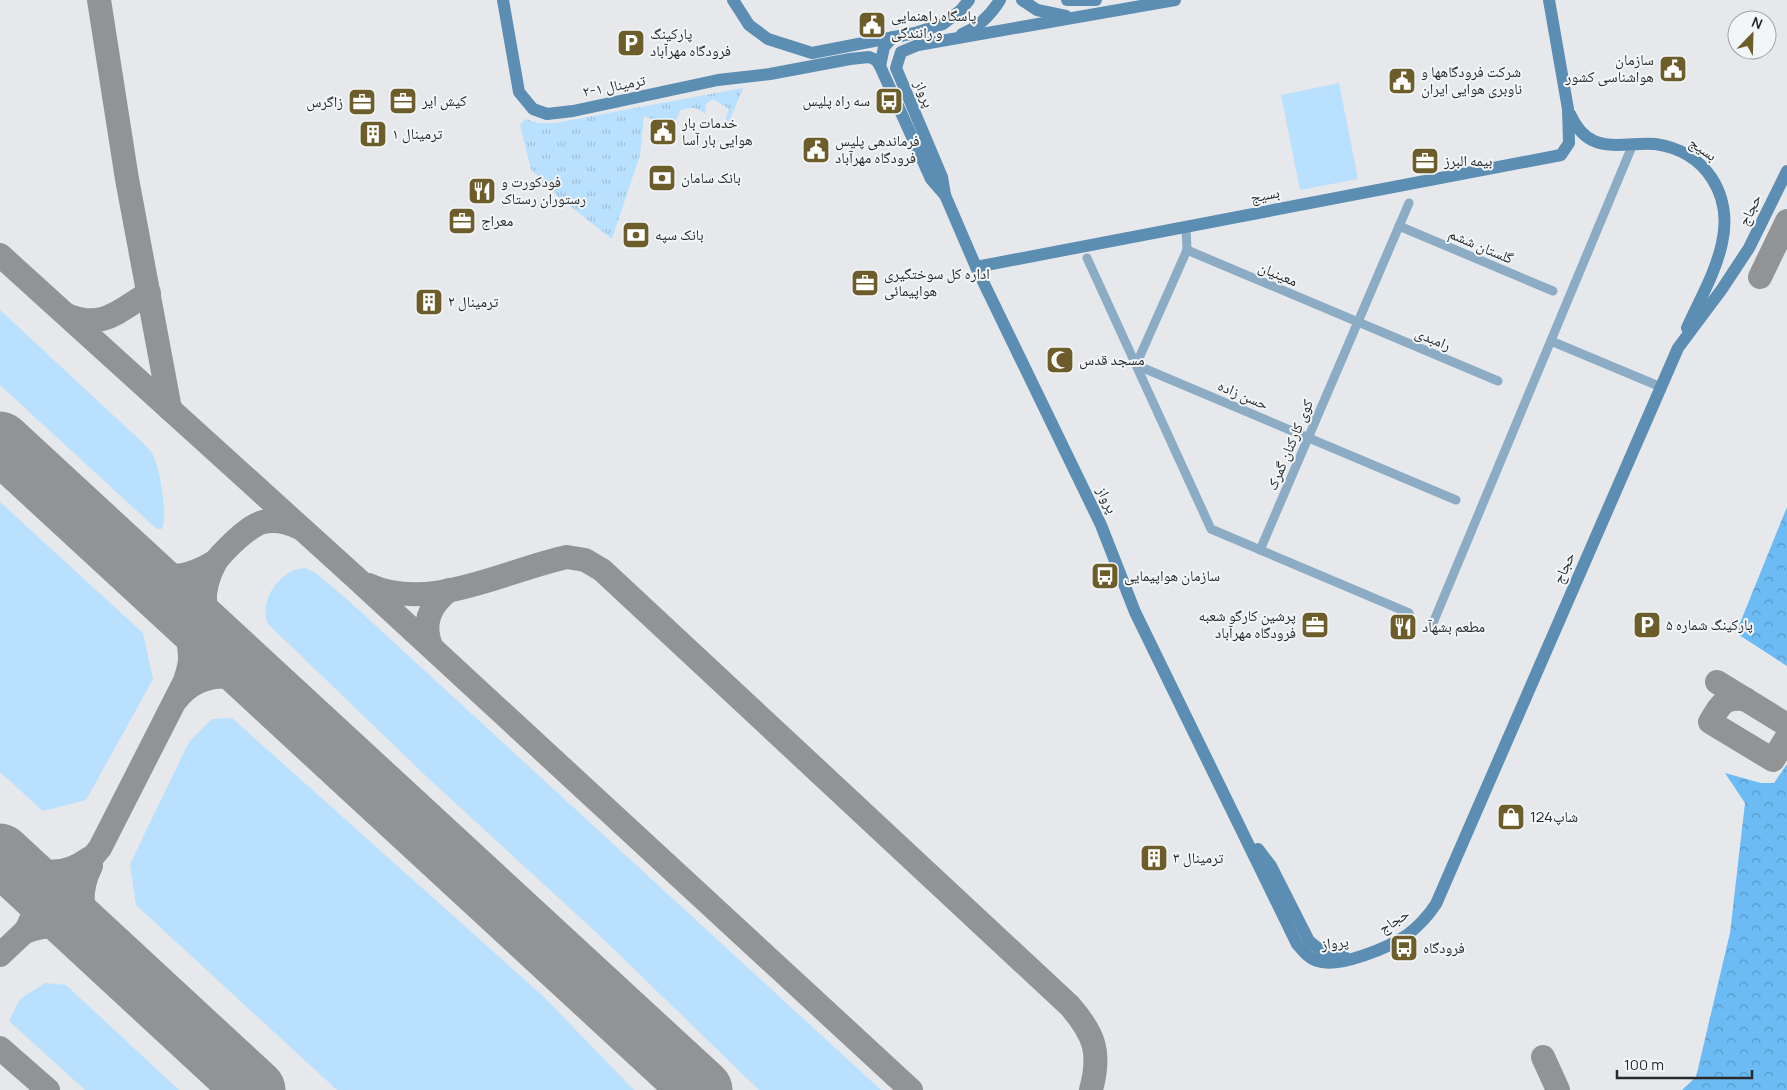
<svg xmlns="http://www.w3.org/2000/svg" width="1787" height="1090" viewBox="0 0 1787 1090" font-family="Manrope,'Noto Naskh Arabic',sans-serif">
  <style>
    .grass { fill: #b9e0fe }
    .forest { fill: url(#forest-crowns) }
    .park { fill: url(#park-tufts) }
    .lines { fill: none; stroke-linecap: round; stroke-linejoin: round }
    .taxiway { stroke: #929395; stroke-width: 24 }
    .runway { stroke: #929395; stroke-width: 61 }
    .minor { stroke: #8bacc4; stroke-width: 9 }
    .secondary { stroke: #5c8db2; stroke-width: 12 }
    .labels { text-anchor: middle; stroke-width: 4; stroke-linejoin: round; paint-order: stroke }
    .poi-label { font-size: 15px; fill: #292a2b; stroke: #f3f6f8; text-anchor: start }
    .street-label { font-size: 15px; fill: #292a2b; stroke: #f3f6f8 }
  </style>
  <defs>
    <pattern id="forest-crowns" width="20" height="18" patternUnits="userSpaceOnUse" patternTransform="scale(1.25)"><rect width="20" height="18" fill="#6cbbf4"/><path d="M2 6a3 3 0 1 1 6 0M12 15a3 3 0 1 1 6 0" fill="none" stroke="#5998c6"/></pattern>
    <pattern id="park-tufts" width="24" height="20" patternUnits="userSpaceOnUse" patternTransform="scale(1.25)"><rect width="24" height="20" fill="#b9e0fe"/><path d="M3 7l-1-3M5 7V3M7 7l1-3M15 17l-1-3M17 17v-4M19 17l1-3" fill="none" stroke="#9fc0da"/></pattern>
  </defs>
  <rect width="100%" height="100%" fill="#e6e8eb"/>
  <!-- grass -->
  <g class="grass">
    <polygon points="1339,83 1358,179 1300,190 1281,95"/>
    <path d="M0 310 143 443C147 447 151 451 153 455 160 468 168 516 162 529H158L149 522 0 385Z"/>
    <polygon points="0,502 143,633 153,679 86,800 43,811 0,772"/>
    <path d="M305 568 316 573 350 602 881 1090H759L600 936 428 778 268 624C258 601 280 569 305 568Z"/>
    <polygon points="232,718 544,997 634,1090 337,1090 136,905 130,864 189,742 212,719"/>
    <polygon points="45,983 66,985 179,1090 85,1090 9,1021 20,999"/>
  </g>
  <!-- forest -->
  <g class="forest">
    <polygon points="1787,507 1787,666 1736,633"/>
    <polygon points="1787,764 1787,1090 1682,1090 1696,1077 1730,933 1745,803 1725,773 1761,783 1774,783"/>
  </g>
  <!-- park -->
  <path class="park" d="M743 88 729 122 724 124 729 109 713 99 706 104 705 114C696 107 691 107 681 110L672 127 644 116 640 155 612 239 556 195 531 169 520 125 525 119 538 123H555Z"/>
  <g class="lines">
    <!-- taxiway -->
    <g class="taxiway">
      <polyline points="99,0 127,179 170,409"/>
      <polyline points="0,255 354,576 911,1090"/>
      <polyline points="1760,277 1787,221"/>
      <path d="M67 315C103 330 118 311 149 293"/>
      <path d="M133 564C165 581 186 580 216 561 198 593 203 617 222 647"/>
      <path d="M369 585C429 613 506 570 567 557L585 560 602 570 1070 1006C1095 1035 1101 1053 1091 1090"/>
      <polyline points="164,593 173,604 186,629"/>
      <path d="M431 646C422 623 430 605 449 590"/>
      <polyline points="1717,682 1787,725"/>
      <path d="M177 699C200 670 235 673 265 687"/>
      <path d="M1745 699C1723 697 1721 704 1710 722L1773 760 1787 737"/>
      <path d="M14 867C42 872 64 877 88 859"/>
      <path d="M30 881C39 899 35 915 25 932 52 922 65 926 90 938"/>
      <path d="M90 938C82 912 78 891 91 866"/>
      <path d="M0 955 54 904 100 848 185 681C187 674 190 666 190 659 190 640 183 620 189 602 195 580 242 527 263 522 276 519 288 522 300 528"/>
      <polyline points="0,1048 48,1090"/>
      <polyline points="1543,1057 1558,1090"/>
    </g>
    <!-- runway -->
    <g class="runway">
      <polyline points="0,442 702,1090"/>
      <polyline points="0,854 255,1090"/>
    </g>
    <!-- minor -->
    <g class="minor">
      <polyline points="1399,226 1553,291"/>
      <polyline points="1186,227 1187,250 1136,365 1456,500"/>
      <polyline points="1187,250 1498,381"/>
      <polyline points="1087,258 1211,529 1409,613"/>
      <polyline points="1551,341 1661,387"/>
      <polyline points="1260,550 1409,203"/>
      <polyline points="1433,623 1633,144"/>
    </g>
    <!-- secondary -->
    <g class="secondary">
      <polyline points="503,0 519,92 533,109 547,114 573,111 718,80 770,74 850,59 869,57 876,60 880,66"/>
      <polyline points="733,0 749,25 768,39 812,53 915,33 943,24 961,10 969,0"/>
      <polyline points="1022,0 1037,10 1066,16"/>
      <polyline points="1067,0 1096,0"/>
      <path d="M1175 0 918 45 901 52 896 68 942 177 945 195 976 267 1101 525 1135 612 1297 944C1303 951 1308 958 1317 961 1338 969 1390 947 1407 935 1419 926 1428 916 1436 904L1678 348 1722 289 1749 248 1787 171"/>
      <path d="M962 34C979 27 990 16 1000 0"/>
      <polyline points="893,37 884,47 880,66 931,179 945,195"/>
      <path d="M1570 114C1575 125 1582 136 1594 141 1612 149 1636 142 1655 144 1706 151 1733 195 1722 243 1716 272 1699 301 1687 328"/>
      <polyline points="976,267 1561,155 1569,143 1568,109 1549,0"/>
      <polyline points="1258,849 1271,866 1309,941 1324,953 1344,956"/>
    </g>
  </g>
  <!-- icons -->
  <defs>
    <symbol id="civic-square" viewBox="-11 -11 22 22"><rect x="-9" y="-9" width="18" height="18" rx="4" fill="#6d5d2a" stroke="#f3f6f8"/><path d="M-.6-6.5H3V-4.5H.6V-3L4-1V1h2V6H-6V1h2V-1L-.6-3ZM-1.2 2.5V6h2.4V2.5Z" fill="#fff"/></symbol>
    <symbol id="parking-square" viewBox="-11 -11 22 22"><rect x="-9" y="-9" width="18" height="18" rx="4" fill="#6d5d2a" stroke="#f3f6f8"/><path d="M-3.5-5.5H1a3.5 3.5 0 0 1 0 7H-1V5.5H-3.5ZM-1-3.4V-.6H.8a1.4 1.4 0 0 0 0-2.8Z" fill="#fff"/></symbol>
    <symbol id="office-square" viewBox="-11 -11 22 22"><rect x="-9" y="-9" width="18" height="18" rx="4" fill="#6d5d2a" stroke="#f3f6f8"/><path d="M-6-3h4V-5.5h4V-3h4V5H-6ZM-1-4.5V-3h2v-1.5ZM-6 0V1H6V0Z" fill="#fff"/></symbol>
    <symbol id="bus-square" viewBox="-11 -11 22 22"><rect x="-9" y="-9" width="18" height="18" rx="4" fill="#6d5d2a" stroke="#f3f6f8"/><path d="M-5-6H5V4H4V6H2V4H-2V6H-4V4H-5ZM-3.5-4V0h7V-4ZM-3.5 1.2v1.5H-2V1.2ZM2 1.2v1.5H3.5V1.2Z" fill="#fff"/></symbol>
    <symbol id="building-square" viewBox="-11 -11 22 22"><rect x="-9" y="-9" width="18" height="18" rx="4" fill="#6d5d2a" stroke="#f3f6f8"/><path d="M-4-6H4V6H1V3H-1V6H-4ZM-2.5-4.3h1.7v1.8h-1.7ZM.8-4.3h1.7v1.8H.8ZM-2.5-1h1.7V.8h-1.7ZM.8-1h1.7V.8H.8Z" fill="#fff"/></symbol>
    <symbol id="bank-square" viewBox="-11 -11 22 22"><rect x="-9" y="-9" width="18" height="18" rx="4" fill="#6d5d2a" stroke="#f3f6f8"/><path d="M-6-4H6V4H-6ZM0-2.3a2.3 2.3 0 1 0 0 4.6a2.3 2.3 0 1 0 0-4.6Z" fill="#fff"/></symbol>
    <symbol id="restaurant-square" viewBox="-11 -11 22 22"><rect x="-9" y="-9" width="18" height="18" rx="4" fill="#6d5d2a" stroke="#f3f6f8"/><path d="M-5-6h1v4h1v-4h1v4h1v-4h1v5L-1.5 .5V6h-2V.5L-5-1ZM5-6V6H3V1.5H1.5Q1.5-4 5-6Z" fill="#fff"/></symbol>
    <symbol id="mosque-square" viewBox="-11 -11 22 22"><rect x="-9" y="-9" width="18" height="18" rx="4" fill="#6d5d2a" stroke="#f3f6f8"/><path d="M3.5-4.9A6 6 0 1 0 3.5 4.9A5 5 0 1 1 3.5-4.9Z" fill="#fff"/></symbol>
    <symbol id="shop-square" viewBox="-11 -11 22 22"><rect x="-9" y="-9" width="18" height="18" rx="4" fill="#6d5d2a" stroke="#f3f6f8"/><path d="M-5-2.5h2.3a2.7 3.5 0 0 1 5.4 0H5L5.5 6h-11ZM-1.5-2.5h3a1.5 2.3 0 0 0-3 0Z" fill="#fff"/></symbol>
  </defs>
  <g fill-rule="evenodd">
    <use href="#civic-square" x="856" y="9" width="32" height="32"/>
    <use href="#parking-square" x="615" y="27" width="32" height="32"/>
    <use href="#civic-square" x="1657" y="53" width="32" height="32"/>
    <use href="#civic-square" x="1386" y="65" width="32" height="32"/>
    <use href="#office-square" x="387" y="85" width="32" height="32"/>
    <use href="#bus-square" x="873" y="85" width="32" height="32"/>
    <use href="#office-square" x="346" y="86" width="32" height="32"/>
    <use href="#civic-square" x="647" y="116" width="32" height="32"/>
    <use href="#building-square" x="357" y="118" width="32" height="32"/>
    <use href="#civic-square" x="800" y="134" width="32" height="32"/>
    <use href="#office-square" x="1409" y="145" width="32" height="32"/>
    <use href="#bank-square" x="646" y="162" width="32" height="32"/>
    <use href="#restaurant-square" x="466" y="175" width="32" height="32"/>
    <use href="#office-square" x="446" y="205" width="32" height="32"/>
    <use href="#bank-square" x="620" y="219" width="32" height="32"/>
    <use href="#office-square" x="849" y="267" width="32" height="32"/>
    <use href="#building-square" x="413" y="286" width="32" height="32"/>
    <use href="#mosque-square" x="1044" y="344" width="32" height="32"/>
    <use href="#bus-square" x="1089" y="560" width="32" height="32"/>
    <use href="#office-square" x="1299" y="609" width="32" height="32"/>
    <use href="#parking-square" x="1631" y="609" width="32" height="32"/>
    <use href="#restaurant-square" x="1387" y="611" width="32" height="32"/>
    <use href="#shop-square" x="1495" y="801" width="32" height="32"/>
    <use href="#building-square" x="1138" y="842" width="32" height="32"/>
    <use href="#bus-square" x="1388" y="932" width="32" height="32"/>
  </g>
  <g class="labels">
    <!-- poi labels -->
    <g class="poi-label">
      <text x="891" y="21">پاسگاه راهنمایی<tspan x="891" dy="17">و رانندگی</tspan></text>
      <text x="650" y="39">پارکینگ<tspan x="650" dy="17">فرودگاه مهرآباد</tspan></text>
      <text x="1654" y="65" text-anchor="end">سازمان<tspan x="1654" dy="17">هواشناسی کشور</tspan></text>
      <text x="1421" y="77">شرکت فرودگاهها و<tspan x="1421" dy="17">ناوبری هوایی ایران</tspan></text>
      <text x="422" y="106">کیش ایر</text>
      <text x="870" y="106" text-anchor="end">سه راه پلیس</text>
      <text x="343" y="107" text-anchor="end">زاگرس</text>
      <text x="682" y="128">خدمات بار<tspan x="682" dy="17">هوایی بار آسا</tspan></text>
      <text x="392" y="139">ترمینال ۱</text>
      <text x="835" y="146">فرماندهی پلیس<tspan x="835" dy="17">فرودگاه مهرآباد</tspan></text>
      <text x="1444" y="166">بیمه البرز</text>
      <text x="681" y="183">بانک سامان</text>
      <text x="501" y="187">فودکورت و<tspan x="501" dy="17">رستوران رستاک</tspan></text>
      <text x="481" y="226">معراج</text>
      <text x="655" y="240">بانک سپه</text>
      <text x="884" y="279">اداره کل سوختگیری<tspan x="884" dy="17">هواپیمائی</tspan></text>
      <text x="448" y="307">ترمینال ۲</text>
      <text x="1079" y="365">مسجد قدس</text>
      <text x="1124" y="581">سازمان هواپیمایی</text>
      <text x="1296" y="621" text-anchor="end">پرشین کارگو شعبه<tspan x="1296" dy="17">فرودگاه مهرآباد</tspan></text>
      <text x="1666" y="630">پارکینگ شماره ۵</text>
      <text x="1422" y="632">مطعم بشهآد</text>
      <text x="1530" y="822">124شاپ</text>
      <text x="1173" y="863">ترمینال ۳</text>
      <text x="1423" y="953">فرودگاه</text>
    </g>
    <!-- street labels -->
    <g class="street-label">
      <text transform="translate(614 86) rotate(-11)" y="5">ترمینال ۱-۲</text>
      <text transform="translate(924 94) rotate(67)" y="5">پرواز</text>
      <text transform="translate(1703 149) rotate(35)" y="5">بسیج</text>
      <text transform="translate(1265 195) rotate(-11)" y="5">بسیج</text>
      <text transform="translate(1750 210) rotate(-64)" y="5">حجاج</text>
      <text transform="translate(1481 246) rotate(23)" y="5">گلستان ششم</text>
      <text transform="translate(1278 274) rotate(23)" y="5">معینیان</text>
      <text transform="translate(1433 339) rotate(23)" y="5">رامبدی</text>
      <text transform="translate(1243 395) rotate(23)" y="5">حسن زاده</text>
      <text transform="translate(1290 445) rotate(-67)" y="5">کوی کارکنان گمرک</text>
      <text transform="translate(1107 500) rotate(64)" y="5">پرواز</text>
      <text transform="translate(1564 568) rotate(-66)" y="5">حجاج</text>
      <text transform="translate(1394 921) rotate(-33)" y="5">حجاج</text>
      <text transform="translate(1335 943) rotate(-6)" y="5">پرواز</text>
    </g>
  </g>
  <!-- north arrow -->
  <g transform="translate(1752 35) rotate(23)"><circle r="24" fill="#f3f6f8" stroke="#a2a4a6"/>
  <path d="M0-4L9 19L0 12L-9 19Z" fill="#6d5d2a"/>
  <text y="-8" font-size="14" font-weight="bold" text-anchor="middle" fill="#292a2b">N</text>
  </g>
  <!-- scale -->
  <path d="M1617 1070v8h135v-8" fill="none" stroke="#292a2b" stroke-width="2.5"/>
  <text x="1624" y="1070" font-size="15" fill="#292a2b" stroke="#f3f6f8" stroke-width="4" paint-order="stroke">100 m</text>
</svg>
